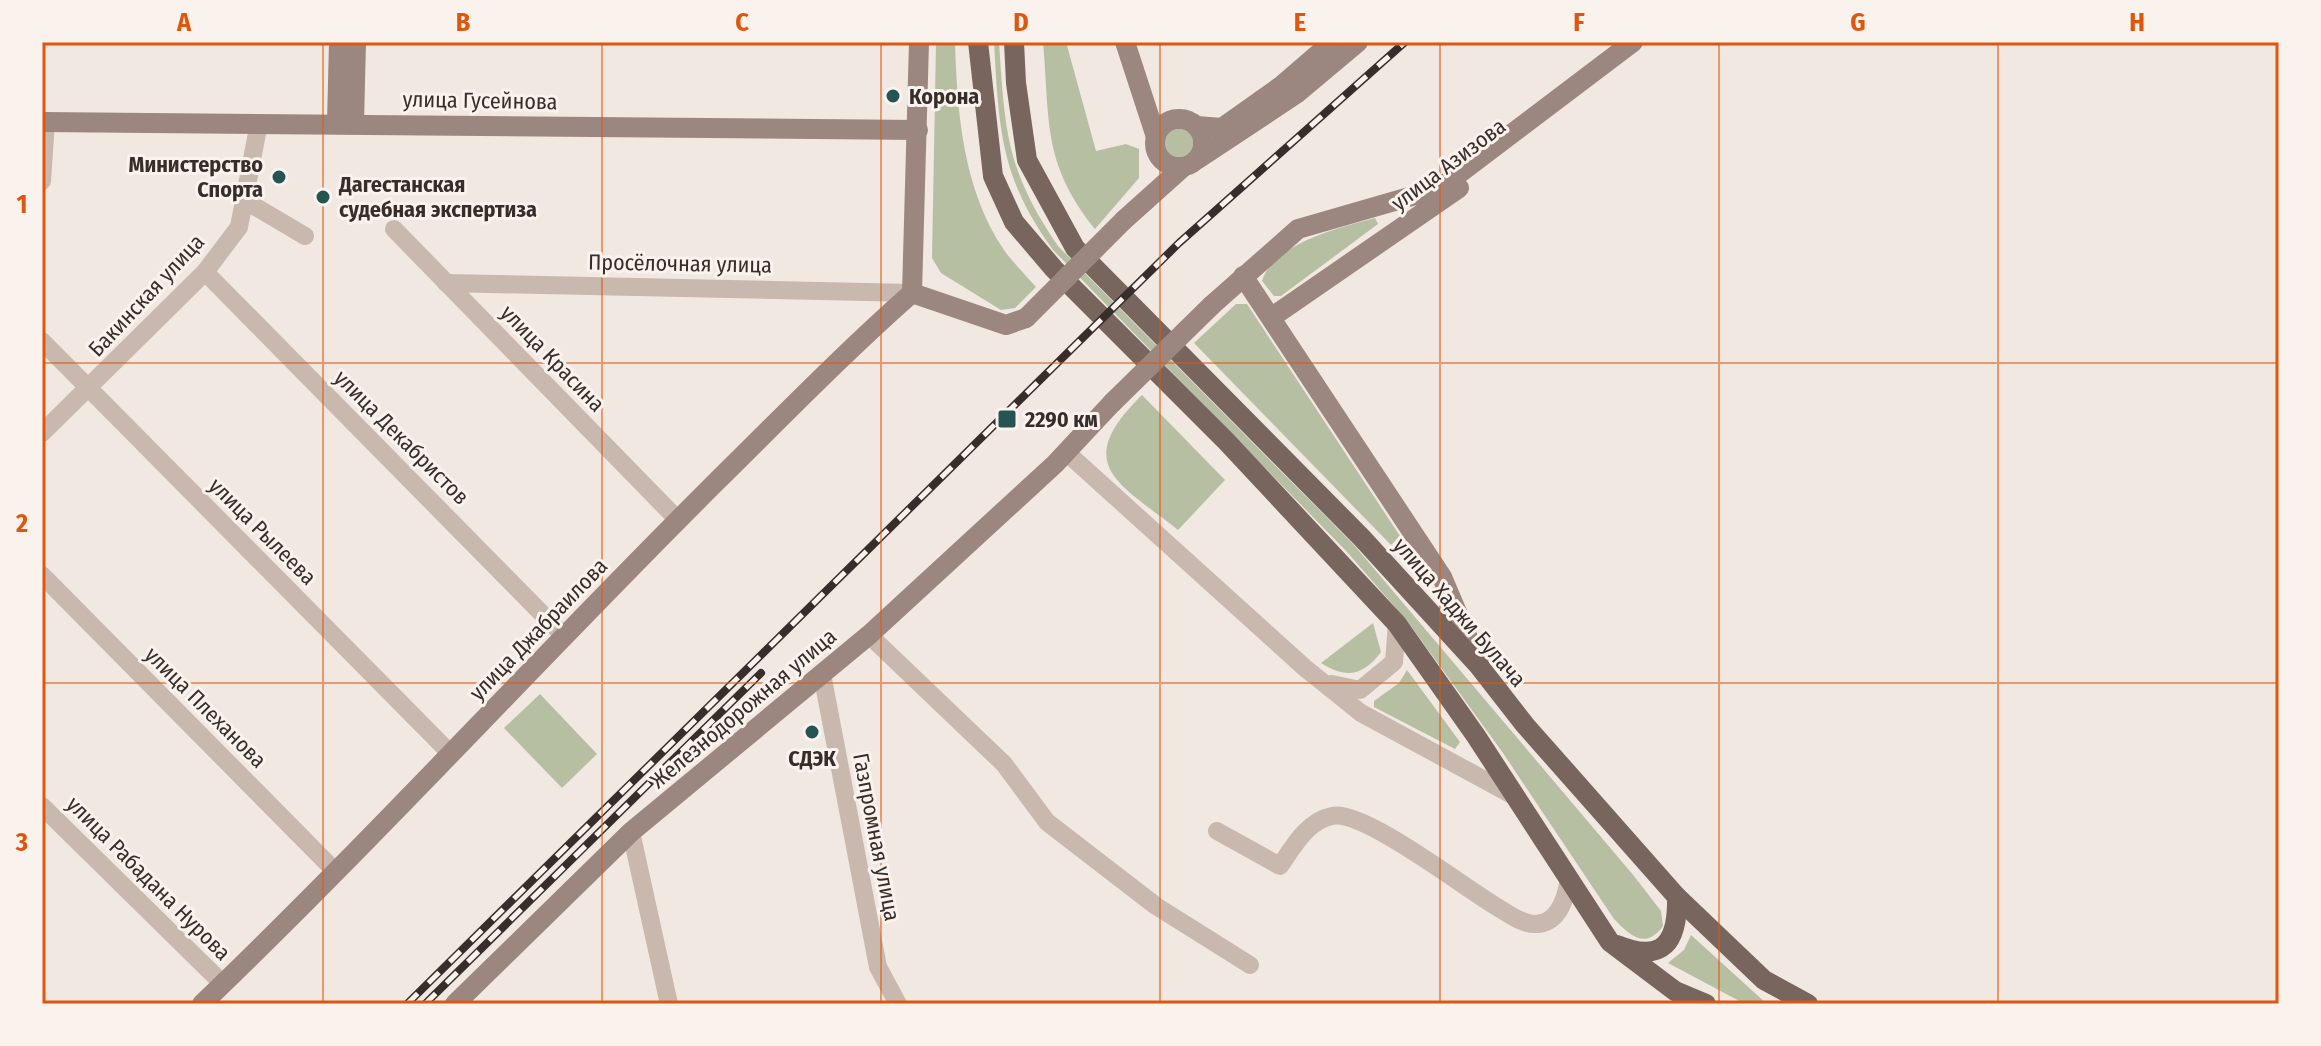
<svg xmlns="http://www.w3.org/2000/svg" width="2321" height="1046" viewBox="0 0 2321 1046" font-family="'Fira Sans Condensed',sans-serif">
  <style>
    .green { fill: #b7bfa2 }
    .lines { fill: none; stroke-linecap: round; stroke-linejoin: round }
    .street { stroke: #c8b8ad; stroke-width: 18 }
    .secondary { stroke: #9b877f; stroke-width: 20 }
    .primary { stroke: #77655e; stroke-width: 20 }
    .rail-casing { stroke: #372e2b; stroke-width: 8 }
    .rail { stroke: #f9f2ed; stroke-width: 5; stroke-dasharray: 15; stroke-linecap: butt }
    .secondary-bridge { stroke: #9b877f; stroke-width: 20 }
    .grid { fill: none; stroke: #df570e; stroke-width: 2; stroke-opacity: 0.55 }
    .poi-dot { fill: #255455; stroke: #f9f2ed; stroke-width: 3 }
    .labels { text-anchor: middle; stroke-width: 6; stroke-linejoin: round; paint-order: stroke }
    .poi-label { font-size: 22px; font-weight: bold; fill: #372e2b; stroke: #f9f2ed; text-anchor: start }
    .street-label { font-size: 22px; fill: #372e2b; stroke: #f9f2ed }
    .neatline { fill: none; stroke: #df570e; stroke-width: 3 }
    .grid-label { font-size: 26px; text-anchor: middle; font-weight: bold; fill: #df570e }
  </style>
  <rect width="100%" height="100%" fill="#f1e8e1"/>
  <!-- green -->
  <g class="green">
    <path d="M936 42H955C957 112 963 190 1004 250 1013 263 1026 275 1036 287L1015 308 1001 310 941 273 932 258Z"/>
    <path d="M994 42H999C1005 131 1006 170 1058 246L1354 545 1634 876 1661 911 1663 926C1646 950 1630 936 1614 919L1503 753 1408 622 1347 552 1053 250C1000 177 999 129 994 42Z"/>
    <path d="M1043 42H1066L1096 151 1126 144 1139 149V178L1095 229C1042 163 1050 121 1043 42Z"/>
    <circle cx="1179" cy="143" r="14"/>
    <path d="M1375 218 1378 224 1281 296H1274L1262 281C1273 243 1342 227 1375 218Z"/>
    <polygon points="1236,304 1247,304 1400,536 1391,545 1194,343"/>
    <path d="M1142 395 1225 480 1178 530C1118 482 1071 465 1142 395Z"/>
    <path d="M1373 623 1381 652C1363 676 1346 679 1321 663Z"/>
    <polygon points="1407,670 1460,742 1455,749 1374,707 1374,701 1399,683"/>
    <polygon points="540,694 597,754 562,788 504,728"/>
    <polygon points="1691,935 1767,1004 1745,1004 1668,963 1684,950"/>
  </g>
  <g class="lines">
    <!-- street -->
    <g class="street">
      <polyline points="42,181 46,122"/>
      <polyline points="244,200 305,236"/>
      <polyline points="394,229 678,520"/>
      <polyline points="205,272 564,636"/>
      <polyline points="446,283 912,293"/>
      <polyline points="42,341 451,754"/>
      <polyline points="42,433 205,272 239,227 259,123"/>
      <polyline points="1066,452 1305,668 1361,713 1516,797"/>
      <polyline points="42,575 336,872"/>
      <polyline points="869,635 1004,764 1047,822 1156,906 1250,965"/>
      <polyline points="822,674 878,967 898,1004"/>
      <polyline points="1332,684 1360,690 1394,662 1397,624"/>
      <polyline points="42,806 223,984"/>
      <path d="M1217 831 1280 866C1293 847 1307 821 1332 816 1364 809 1468 891 1502 910 1512 916 1523 924 1535 924 1559 924 1566 898 1569 879"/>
      <polyline points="631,832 669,1004"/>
    </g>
    <!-- secondary -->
    <g class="secondary">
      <polyline points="1125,42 1156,137"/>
      <circle cx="1179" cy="143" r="24"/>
      <polyline points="42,122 918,130"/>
      <polyline points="337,123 339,42"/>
      <polyline points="354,123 356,42"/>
      <polyline points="1196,126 1222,128 1281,86 1332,42"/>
      <polyline points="1198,159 1296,94 1358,42"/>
      <polyline points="1124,220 1182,168"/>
      <polyline points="1243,276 1442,577 1479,664"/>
      <polyline points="912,293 919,42"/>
      <polyline points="912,293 1006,325 1026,318"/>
      <polyline points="1212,305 1298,229 1440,188 1633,42"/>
      <polyline points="1272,317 1459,188"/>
      <path d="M202 1004C378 835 543 654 716 482 781 418 844 353 912 293"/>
      <polyline points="455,1004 631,832 869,635 1055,464 1112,403"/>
    </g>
    <!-- primary -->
    <g class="primary">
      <polyline points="978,42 993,176 1014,222 1054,269 1226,441 1397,624 1476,736 1610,942 1675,991 1706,1004"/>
      <polyline points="1014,42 1016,83 1027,160 1075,248 1362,538 1479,666 1525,725 1677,897 1764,980 1808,1004"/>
      <path d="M1617 945C1664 964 1678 941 1677 897"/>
    </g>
    <defs>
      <g id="rail">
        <polyline points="407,1004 1179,243 1405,42"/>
        <polyline points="425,1004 761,673"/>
      </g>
    </defs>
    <!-- rail casing -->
    <use href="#rail" class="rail-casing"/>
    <!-- rail -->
    <use href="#rail" class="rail"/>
    <!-- secondary-bridge -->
    <g class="secondary-bridge">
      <polyline points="1026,318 1124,220"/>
      <polyline points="1112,403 1212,305"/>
    </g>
  </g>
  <!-- grid -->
  <path class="grid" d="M323 42V1004M602 42V1004M881 42V1004M1160 42V1004M1440 42V1004M1719 42V1004M1998 42V1004M42 363H2279M42 683H2279"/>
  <!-- markers -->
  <g class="poi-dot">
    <circle cx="893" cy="96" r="8"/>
    <circle cx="279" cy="177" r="8"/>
    <circle cx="323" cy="197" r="8"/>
    <rect x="997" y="409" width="20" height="20" rx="4"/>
    <circle cx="812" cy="732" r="8"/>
  </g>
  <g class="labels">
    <!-- poi labels -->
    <g class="poi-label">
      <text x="909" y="104">Корона</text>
      <text x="263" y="172" text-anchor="end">Министерство<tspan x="263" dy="25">Спорта</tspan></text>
      <text x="339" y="192">Дагестанская<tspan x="339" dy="25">судебная экспертиза</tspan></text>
      <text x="1025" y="427">2290 км</text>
      <text x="812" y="766" text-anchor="middle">СДЭК</text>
    </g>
    <!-- street labels -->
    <g class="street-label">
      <text transform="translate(480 100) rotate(1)" y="8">улица Гусейнова</text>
      <text transform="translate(1448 164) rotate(-37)" y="8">улица Азизова</text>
      <text transform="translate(680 263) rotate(1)" y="8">Просёлочная улица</text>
      <text transform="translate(146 295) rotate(-47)" y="8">Бакинская улица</text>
      <text transform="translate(553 358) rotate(46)" y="8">улица Красина</text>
      <text transform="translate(402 437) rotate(45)" y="8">улица Декабристов</text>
      <text transform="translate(263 531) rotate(45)" y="8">улица Рылеева</text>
      <text transform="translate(1460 612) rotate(49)" y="8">улица Хаджи Булача</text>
      <text transform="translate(538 629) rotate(-46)" y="8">улица Джабраилова</text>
      <text transform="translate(206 707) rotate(45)" y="8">улица Плеханова</text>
      <text transform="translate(743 708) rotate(-40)" y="8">Железнодорожная улица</text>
      <text transform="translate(877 837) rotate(79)" y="8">Газпромная улица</text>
      <text transform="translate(149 878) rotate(45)" y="8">улица Рабадана Нурова</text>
    </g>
  </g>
  <!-- border -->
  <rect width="2321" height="1046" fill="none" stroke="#f9f2ed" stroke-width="88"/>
  <rect x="44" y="44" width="2233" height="958" class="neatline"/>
  <g class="grid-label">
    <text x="184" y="31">A</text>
    <text x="463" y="31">B</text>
    <text x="742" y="31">C</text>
    <text x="1021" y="31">D</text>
    <text x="1300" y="31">E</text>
    <text x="1579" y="31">F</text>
    <text x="1858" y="31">G</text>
    <text x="2137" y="31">H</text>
    <text x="22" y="213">1</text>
    <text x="22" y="532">2</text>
    <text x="22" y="851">3</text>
  </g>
</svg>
